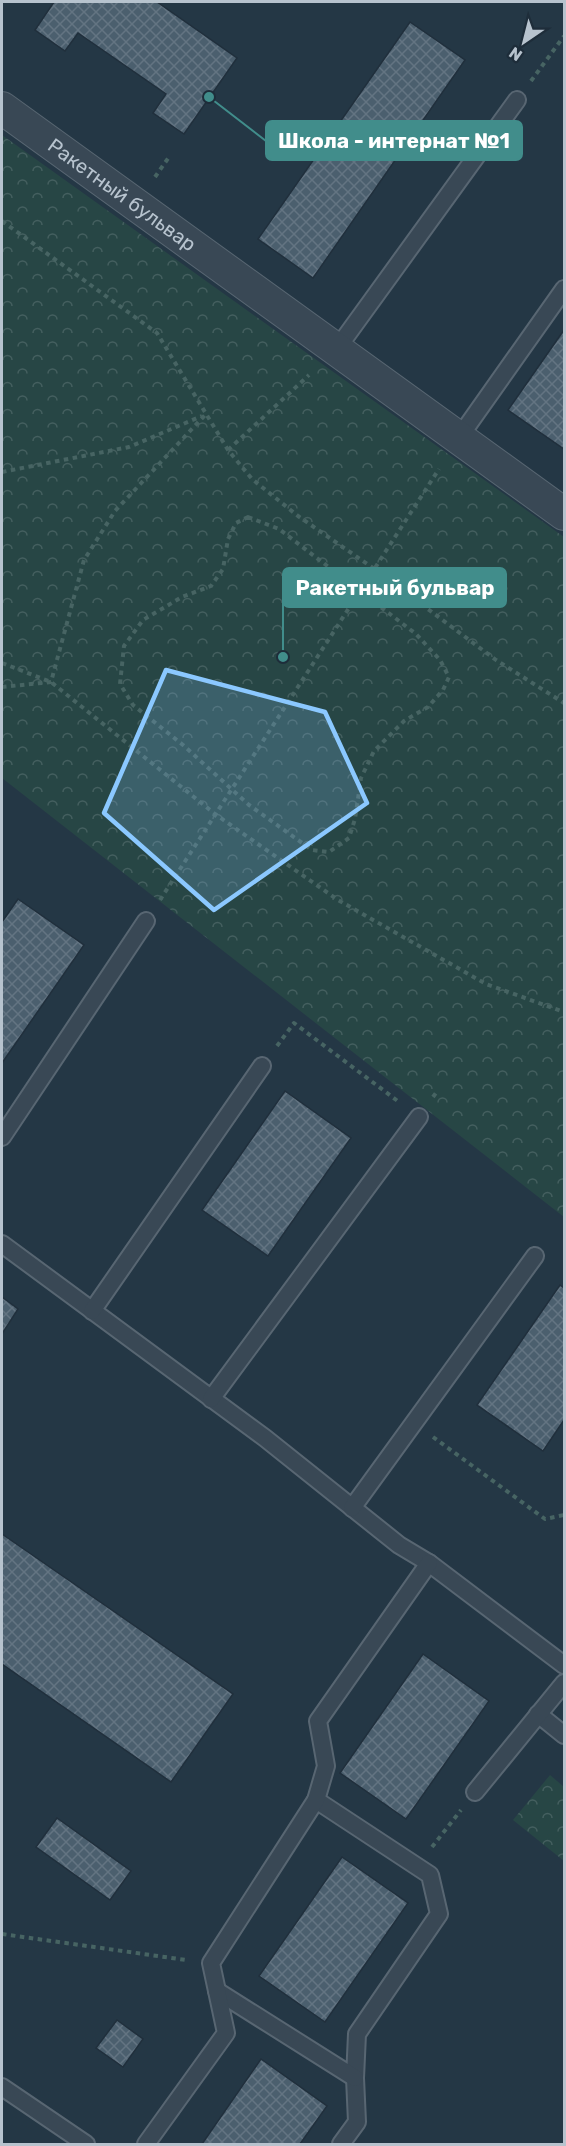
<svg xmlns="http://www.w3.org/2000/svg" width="566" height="2146" viewBox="0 0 566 2146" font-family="Rubik,sans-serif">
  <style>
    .park { fill: url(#park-crowns) }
    .building { fill: url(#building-cross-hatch); stroke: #202f3c; stroke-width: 1.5 }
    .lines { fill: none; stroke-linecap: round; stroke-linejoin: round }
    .lane-casing { stroke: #586672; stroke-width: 20 }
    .street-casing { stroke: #586672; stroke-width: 34 }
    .path { stroke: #476463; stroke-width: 4; stroke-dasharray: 4.5 4.5; stroke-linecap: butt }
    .lane { stroke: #394855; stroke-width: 16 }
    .street { stroke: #394855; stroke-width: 32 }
    .marked { fill: #8bc8ff; fill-opacity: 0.2; stroke: #8bc8ff; stroke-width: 4.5; stroke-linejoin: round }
    .labels { text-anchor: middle; stroke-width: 6; stroke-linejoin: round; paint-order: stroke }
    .street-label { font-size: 20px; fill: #b7c3ce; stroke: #1e2d3a }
    .leader { fill: none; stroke: #418d8b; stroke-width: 2 }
    .callout-dot { fill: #418d8b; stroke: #1e2d3a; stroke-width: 2 }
    .callout { fill: #418d8b; stroke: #418d8b; stroke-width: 2 }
    .callout-label { font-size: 21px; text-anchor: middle; font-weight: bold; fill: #fff }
  </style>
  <defs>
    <pattern id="park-crowns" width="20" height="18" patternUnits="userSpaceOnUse" patternTransform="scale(1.5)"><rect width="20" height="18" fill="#274645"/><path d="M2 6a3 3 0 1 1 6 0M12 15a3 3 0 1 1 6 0" fill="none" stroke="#445f5f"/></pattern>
    <pattern id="building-cross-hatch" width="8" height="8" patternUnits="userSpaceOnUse" patternTransform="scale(1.5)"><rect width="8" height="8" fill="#4b5f6e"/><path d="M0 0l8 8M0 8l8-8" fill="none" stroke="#637482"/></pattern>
  </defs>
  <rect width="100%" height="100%" fill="#243745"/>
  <!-- park -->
  <g class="park">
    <polygon points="2,135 564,537 564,1217 2,778"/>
    <polygon points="550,1775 564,1787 564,1861 513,1820"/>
  </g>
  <!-- building -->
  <g class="building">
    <polygon points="54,2 157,2 237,58 184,134 153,113 166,94 78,33 65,51 35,30"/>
    <polygon points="410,22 465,60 313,278 258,239"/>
    <polygon points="564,330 564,449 508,410"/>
    <polygon points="18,899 84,945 2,1063 2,922"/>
    <polygon points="285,1091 351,1138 268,1256 202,1210"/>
    <polygon points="560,1285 564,1288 564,1420 543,1451 477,1405"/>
    <polygon points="2,1297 18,1309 2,1334"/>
    <polygon points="2,1534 233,1694 171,1782 2,1664"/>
    <polygon points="423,1654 489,1701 406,1819 340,1773"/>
    <polygon points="57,1818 131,1871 110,1900 36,1847"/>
    <polygon points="342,1857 408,1903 325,2022 259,1976"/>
    <polygon points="117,2020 143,2039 123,2067 96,2048"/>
    <polygon points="261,2059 327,2106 300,2144 202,2144"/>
  </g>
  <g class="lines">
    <defs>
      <g id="lane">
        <polyline points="336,350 517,100"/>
        <polyline points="458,439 564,289"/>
        <polyline points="2,1137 146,921"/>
        <polyline points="2,1244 265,1438 399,1545 429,1563 564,1665"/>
        <polyline points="92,1311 262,1066"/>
        <polyline points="211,1399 419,1117"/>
        <polyline points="352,1508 535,1256"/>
        <polyline points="538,1714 564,1735"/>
        <polyline points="475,1792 564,1683"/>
        <polyline points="316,1800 430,1875 439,1914 357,2034 355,2078 357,2122 341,2144"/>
        <polyline points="217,1991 355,2078"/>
        <polyline points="2,2087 86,2144"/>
        <polyline points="146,2144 226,2033 211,1963 316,1800 326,1766 318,1721 429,1563"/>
      </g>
      <g id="street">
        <path id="s1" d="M2 108 564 514"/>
      </g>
    </defs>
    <!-- lane casing -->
    <use href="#lane" class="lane-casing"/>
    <!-- street casing -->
    <use href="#street" class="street-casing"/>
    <!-- path -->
    <g class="path">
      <polyline points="531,81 564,36"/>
      <polyline points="155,177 169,157"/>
      <polyline points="2,221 157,333 228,450 252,479 298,516 373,568 496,660 564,703"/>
      <polyline points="228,450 309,375"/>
      <polyline points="2,472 129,447 202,416"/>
      <polygon points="248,517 279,529 416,634 440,660 449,677 443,690 428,707 404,721 374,751 361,778 355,819 349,838 329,852 312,850 249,805 183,745 133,705 120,684 124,646 143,620 182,597 211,586 223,569 228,539 236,523"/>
      <polyline points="2,663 51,682 215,814 338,900 486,984 564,1012"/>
      <polyline points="2,687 51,682 84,560 115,511 205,415"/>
      <polyline points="160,900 439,469"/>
      <polyline points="277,1046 294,1023 399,1102"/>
      <polyline points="433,1097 438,1090"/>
      <polyline points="433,1437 545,1519 564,1515"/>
      <polyline points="432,1847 461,1810"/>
      <polyline points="2,1934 186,1960"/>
    </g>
    <!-- lane -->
    <use href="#lane" class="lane"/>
    <!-- street -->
    <use href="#street" class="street"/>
  </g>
  <!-- marked area -->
  <path class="marked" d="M166 670 325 712 367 803 214 910 104 813Z"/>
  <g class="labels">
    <!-- street labels -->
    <g class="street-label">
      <text dy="7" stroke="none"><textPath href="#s1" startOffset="148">Ракетный бульвар</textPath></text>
    </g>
  </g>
  <!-- callouts -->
  <path class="leader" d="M209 97L266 141M283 657L283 588"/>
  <g class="callout-dot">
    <circle cx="209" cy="97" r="6"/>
    <circle cx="283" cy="657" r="6"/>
  </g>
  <g class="callout">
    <rect x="266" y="121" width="256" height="39" rx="6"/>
    <rect x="283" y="568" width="223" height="39" rx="6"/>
  </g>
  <g class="callout-label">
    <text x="394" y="148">Школа - интернат №1</text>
    <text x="395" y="595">Ракетный бульвар</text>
  </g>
  <!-- border -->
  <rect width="566" height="2146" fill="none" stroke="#b7c3ce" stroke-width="6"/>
  <!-- north arrow -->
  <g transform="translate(524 42) rotate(215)" stroke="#1e2d3a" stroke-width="4.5" paint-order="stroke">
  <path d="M0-4.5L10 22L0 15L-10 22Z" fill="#b7c3ce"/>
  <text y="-9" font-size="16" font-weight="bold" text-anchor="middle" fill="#b7c3ce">N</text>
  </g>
</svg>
